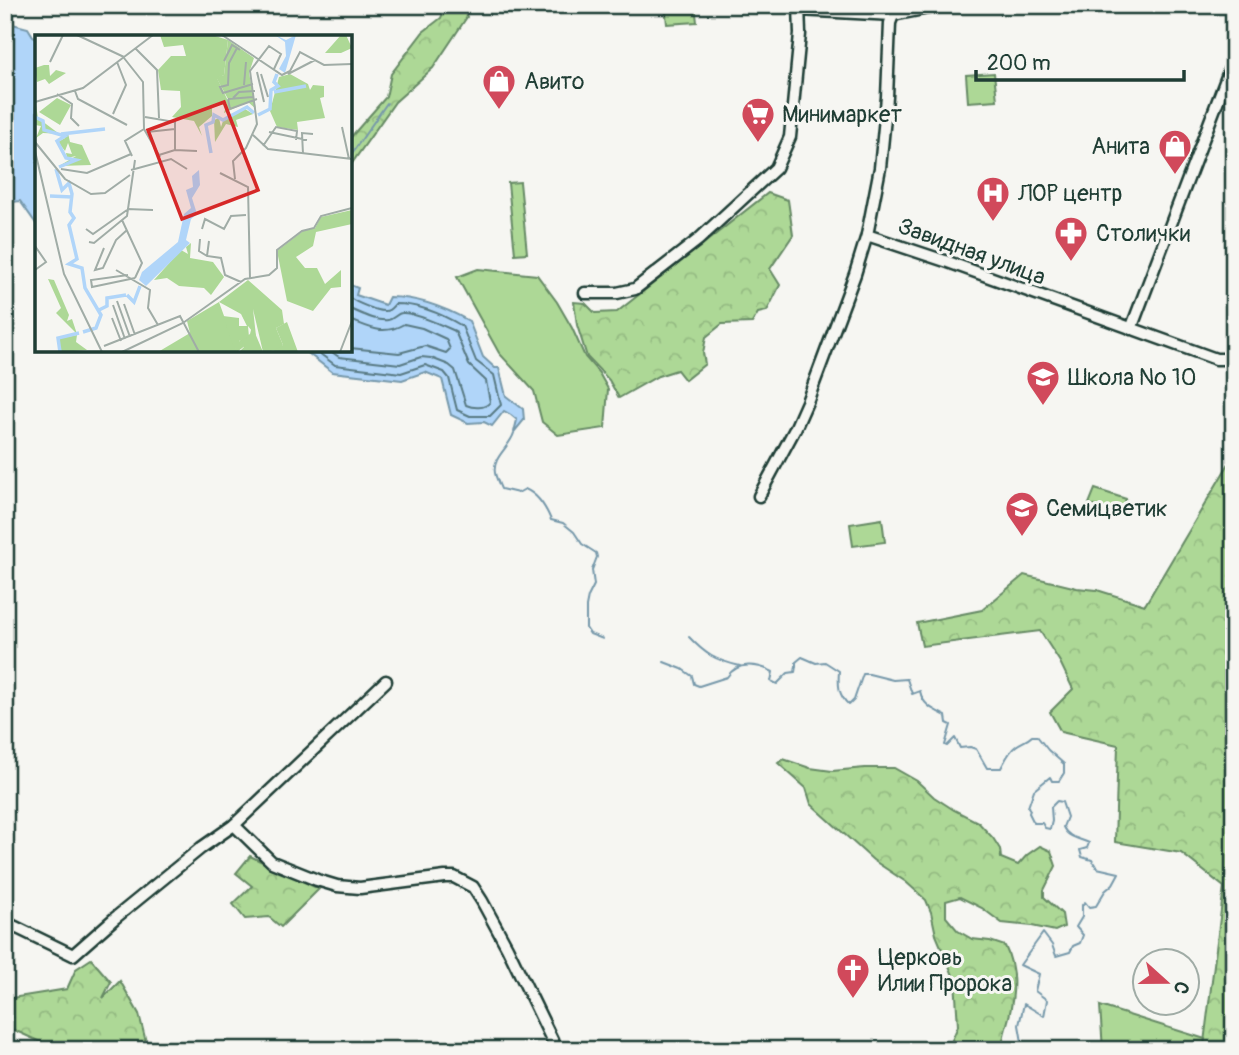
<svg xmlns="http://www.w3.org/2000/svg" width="1239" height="1055" viewBox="0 0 1239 1055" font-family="Pangolin,sans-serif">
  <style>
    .forest { fill: url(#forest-crowns); stroke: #668a65; stroke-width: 2 }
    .green { fill: #add896; stroke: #668a65; stroke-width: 2 }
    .water { fill: #b0d5f9; stroke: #7698aa; stroke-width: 2 }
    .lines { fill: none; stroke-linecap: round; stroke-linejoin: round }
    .shore { stroke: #597a83; stroke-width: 2 }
    .stream { stroke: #7698aa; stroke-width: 2 }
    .minor-casing { stroke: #1f3d34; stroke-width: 15 }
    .minor { stroke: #f6f6f2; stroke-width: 10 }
    .labels { text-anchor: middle; stroke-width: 6; stroke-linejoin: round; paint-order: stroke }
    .poi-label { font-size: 23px; fill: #1f3d34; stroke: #f6f6f2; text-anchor: start }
    .street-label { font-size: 23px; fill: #1f3d34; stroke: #f6f6f2 }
    .inset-river { fill: none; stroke: #b0d5f9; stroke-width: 3.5 }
    .inset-road { fill: none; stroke: #a0aca6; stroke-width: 2 }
    .view { fill: #d62828; fill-opacity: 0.15; stroke: #d62828; stroke-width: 3.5 }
    .inset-edge { fill: none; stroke: #1f3d34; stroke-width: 3.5 }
  </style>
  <defs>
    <pattern id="forest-crowns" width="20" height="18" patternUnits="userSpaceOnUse" patternTransform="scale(1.75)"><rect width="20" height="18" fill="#add896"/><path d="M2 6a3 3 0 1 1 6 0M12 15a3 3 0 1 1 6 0" fill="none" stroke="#94ba82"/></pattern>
  </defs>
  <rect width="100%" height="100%" fill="#f6f6f2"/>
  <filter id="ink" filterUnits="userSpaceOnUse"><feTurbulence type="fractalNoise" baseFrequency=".0143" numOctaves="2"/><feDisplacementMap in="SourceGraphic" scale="14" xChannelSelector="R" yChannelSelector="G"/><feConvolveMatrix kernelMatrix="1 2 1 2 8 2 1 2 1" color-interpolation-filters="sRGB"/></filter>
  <g filter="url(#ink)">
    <!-- forest -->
    <g class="forest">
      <polygon points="446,5 461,5 467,17 433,68 395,102 350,166 350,138 386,97 391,74 423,32 441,18"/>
      <polygon points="768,193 788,200 793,235 770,269 780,285 767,311 758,313 752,323 722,324 706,337 703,353 705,364 685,380 677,370 658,376 619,398 609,380 587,357 577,325 574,302 585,303 595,313 617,312"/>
      <polygon points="1234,455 1234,1050 1203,1050 1224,887 1181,853 1115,842 1118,745 1061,732 1050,712 1073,689 1060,662 1040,631 922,646 917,623 982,610 1024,575 1077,588 1097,590 1145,605"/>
      <path d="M783 759 810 768 832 771 865 768H894L917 781 934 797 954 810 978 822 993 838 1000 849 1001 858 1018 865 1027 855 1040 846 1051 851 1056 866 1044 890V897L1062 914 1064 927 1055 931 1032 926 1002 923 982 908 960 897 946 901V917L958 931 972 939 990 941 1005 946C1016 969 1015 992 1009 1017 1006 1029 1002 1038 1002 1050H945L950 1045 958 1026 955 980 936 935 931 912 926 900 906 882 873 860 811 804 806 788 778 763Z"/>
      <polygon points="250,856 319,889 281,927 269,917 245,919 233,904 252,886 236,873"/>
      <polygon points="91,959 111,982 103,998 120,981 139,1014 148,1050 58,1050 5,1026 5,999 67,989 76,969"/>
    </g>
    <!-- green -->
    <g class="green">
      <polygon points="695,5 697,22 667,24 665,6"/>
      <polygon points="994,73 997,100 968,102 966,75"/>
      <polygon points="520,182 527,253 515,254 508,183"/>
      <polygon points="478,269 537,275 557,302 572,328 585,357 599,373 608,389 605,428 558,435 542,422 534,391 499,353 457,277"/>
      <polygon points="1095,489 1126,499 1121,515 1089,504"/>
      <polygon points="882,519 885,542 853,546 850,524"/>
      <polygon points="1100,1006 1205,1039 1203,1050 1103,1050"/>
    </g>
    <!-- water -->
    <g class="water">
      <polygon points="5,22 28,28 33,36 37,38 37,225 20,201 5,203"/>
      <path d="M350 285 358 288 356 295 385 305 389 297C418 297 444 307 469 321L483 357 495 368H499L506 396 523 409 524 420 514 432 517 420 511 415 504 411 492 426 484 422 468 423 451 415 442 379 425 372 402 380 332 372 304 350H350Z"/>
    </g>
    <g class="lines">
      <!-- shore -->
      <g class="shore">
        <path d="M350 320C371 328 383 336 404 324L422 328 446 339 450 349 446 353 425 346 399 353 350 348"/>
        <path d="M315 350 335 365 401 373 425 365 444 372 449 378 457 410 470 416H490L501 405 494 375 476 361 462 326C442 314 418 304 395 304 392 307 390 311 385 311 378 312 355 302 350 298"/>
        <path d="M329 350 339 357 400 364 421 357 431 358 449 365 455 370 466 405C473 408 485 409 490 402L486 381 469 365 455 331C444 326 414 312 402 313 397 313 394 319 388 320 376 322 360 313 350 309"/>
      </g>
      <!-- stream -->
      <g class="stream">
        <polyline points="350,156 387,103"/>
        <path d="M514 433C510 447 492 457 495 473 496 478 499 484 501 489L518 493 525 489C537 494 546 508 551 520L563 523 574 532 582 544 596 553 597 557 592 570 594 585 588 597 586 607V628L590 634 603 639"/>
        <path d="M689 637C706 655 715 660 740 666"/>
        <path d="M664 662 682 669 692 676 694 684 699 686 727 677C737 661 758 664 773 672L771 681 777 684 788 673 795 672 796 666V662L802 657 816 663 825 662 839 671C838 685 838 695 849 705L854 700 863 674H869L893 680 907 679 912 694 920 691C923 706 934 710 946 716L947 723 951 725 945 745 947 746 955 738 960 748 970 747 976 749 987 768H1001C1005 761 1009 751 1016 746 1021 742 1027 741 1032 736H1037L1048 750 1064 764V773L1059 781H1052L1050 777 1034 790 1028 807 1030 810 1029 813 1034 823H1042L1045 828 1050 829 1052 821 1051 807 1057 801 1062 802 1067 817 1063 827C1068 838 1078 838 1089 843L1087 848 1080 850 1082 857 1092 860 1097 868 1119 873 1113 884 1105 891 1096 906 1089 907 1085 902 1082 905V917L1076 927 1083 935 1080 943 1073 946 1070 952 1056 956 1052 945 1043 933 1020 965 1039 974 1035 991 1047 1000 1044 1016 1024 1004 1019 1025 1022 1042 1020 1050"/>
      </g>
      <defs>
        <g id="minor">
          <polyline points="1234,5 1234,6"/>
          <polyline points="799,10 893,15 944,5"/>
          <polyline points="893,15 890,23 887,97 880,168 867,235 948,262 1216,359 1234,359"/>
          <polyline points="585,293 617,293 635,289 698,240 776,168 790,137 800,34 799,5"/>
          <polyline points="1131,329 1234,58"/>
          <polyline points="759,496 795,429 807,402 855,274 867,235"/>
          <polyline points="234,825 272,862 317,880 337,886 360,888 445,877 454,877 473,887 482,901 507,947 557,1050"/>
          <polyline points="5,922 73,955 115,918 201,848 234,825 386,681"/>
        </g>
      </defs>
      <!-- minor casing -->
      <use href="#minor" class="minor-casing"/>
      <!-- minor -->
      <use href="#minor" class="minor"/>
    </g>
  </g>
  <!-- icons -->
  <defs>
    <symbol id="shop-pin" viewBox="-11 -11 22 30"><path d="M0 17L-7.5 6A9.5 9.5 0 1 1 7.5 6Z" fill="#d1495b" stroke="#f6f6f2"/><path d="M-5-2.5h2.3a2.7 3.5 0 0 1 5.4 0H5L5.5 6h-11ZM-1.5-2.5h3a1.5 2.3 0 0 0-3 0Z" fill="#fff"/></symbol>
    <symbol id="supermarket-pin" viewBox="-11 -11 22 30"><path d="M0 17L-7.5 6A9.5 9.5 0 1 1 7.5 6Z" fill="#d1495b" stroke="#f6f6f2"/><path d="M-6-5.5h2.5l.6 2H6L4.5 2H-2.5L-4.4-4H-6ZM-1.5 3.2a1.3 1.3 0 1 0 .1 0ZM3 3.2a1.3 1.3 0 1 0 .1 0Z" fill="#fff"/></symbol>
    <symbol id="hospital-pin" viewBox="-11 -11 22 30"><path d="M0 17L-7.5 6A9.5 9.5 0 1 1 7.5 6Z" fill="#d1495b" stroke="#f6f6f2"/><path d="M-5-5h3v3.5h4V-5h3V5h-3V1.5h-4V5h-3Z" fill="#fff"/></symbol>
    <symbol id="pharmacy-pin" viewBox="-11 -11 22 30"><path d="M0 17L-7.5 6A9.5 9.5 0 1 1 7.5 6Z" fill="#d1495b" stroke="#f6f6f2"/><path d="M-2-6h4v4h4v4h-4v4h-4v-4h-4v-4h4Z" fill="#fff"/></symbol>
    <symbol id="school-pin" viewBox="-11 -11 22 30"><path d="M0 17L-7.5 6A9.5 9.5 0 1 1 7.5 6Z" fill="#d1495b" stroke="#f6f6f2"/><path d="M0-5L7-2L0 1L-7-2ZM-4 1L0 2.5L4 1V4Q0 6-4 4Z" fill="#fff"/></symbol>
    <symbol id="church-pin" viewBox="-11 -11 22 30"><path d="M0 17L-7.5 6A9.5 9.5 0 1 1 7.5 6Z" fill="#d1495b" stroke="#f6f6f2"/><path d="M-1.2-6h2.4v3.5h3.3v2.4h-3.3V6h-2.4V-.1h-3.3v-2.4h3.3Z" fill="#fff"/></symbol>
  </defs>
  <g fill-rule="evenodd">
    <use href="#shop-pin" x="480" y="62" width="38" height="52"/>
    <use href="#supermarket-pin" x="739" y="95" width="38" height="52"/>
    <use href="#shop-pin" x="1156" y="127" width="38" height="52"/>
    <use href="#hospital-pin" x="974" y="174" width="38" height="52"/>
    <use href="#pharmacy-pin" x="1052" y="214" width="38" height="52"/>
    <use href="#school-pin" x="1024" y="358" width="38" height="52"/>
    <use href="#school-pin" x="1003" y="489" width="38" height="52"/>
    <use href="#church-pin" x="834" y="951" width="38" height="52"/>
  </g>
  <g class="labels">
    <!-- poi labels -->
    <g class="poi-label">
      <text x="524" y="89">Авито</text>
      <text x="782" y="122">Минимаркет</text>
      <text x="1150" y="154" text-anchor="end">Анита</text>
      <text x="1018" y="201">ЛОР центр</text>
      <text x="1096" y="241">Столички</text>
      <text x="1068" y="385">Школа № 10</text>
      <text x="1046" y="516">Семицветик</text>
      <text x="878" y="965">Церковь<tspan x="878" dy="26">Илии Пророка</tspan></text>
    </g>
    <!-- street labels -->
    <g class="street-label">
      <text transform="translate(972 251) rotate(20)" y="8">Завидная улица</text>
    </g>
  </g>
  <!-- overview -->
  <g transform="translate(35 35)">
    <rect width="317" height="317" fill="#f6f6f2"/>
    <path d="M184 267 202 317H123L155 298 152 286ZM217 291 228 317H204L209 312 204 306 215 299Z" fill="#add896"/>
    <path d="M125 0H177L193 5 189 40 182 43 194 68 177 72V81L164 92 167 101 159 86 137 82 146 72 145 56 126 55 123 35 136 21H151L148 10 129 12ZM306 0H311L317 13 306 18H290ZM9 30H14L15 41 21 35 31 38 14 49 10 44 2 47 0 33ZM255 39 273 49 275 55 278 50 289 51V62L285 63 290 83 262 87 263 95 242 92 235 76 244 42ZM22 63 36 70 25 90 4 77ZM1 70 3 83 23 98H33L35 107 47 110 56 130 24 131 41 121 32 123 31 118 37 119 33 108 30 116 23 107 30 103 28 99 8 98 1 103 6 91 0 90ZM210 74 218 79 201 85 203 92 191 89 180 107 179 85 184 83 186 92 188 86ZM317 175V189L281 197 278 211 261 222 270 233H282L290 249 306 235V252L296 253 278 276 252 266 242 216 268 196 280 193 286 182ZM156 208 155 223 178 227 189 242 176 260 169 253 144 251 132 243 119 245 146 215 153 219 151 212ZM13 244 19 245 34 280 32 286 37 284 42 299 21 278 26 273ZM213 245 247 275 249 289 241 293 248 310 244 315 228 317 218 274 221 301 213 291 214 302 204 306 211 310 202 317 198 310 188 281 204 283V291H212L206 279 184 267Z" fill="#add896"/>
    <path d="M252 287 263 317H236L248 310 241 293Z" fill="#add896"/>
    <path d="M193 5 219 23 214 38 221 74 213 67 189 78 193 64 181 42 189 40ZM42 300 41 307 52 315 25 317 22 304Z" fill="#add896"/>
    <path d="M240 0 251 5 261 0 250 38 244 34 251 21 250 7ZM164 135 165 150 157 163 162 179 156 184 151 205 155 208 111 251 104 245 107 237 143 207 149 179 156 173 151 155 158 152 157 141Z" fill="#b0d5f9"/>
    <path class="inset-river" d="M239 57 271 51M223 80 235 74 236 55 243 51 239 47 242 39M0 82 8 86 9 95 30 101 22 106 31 123 41 125 24 132M26 99 70 94M176 118 171 90 178 87 179 80 188 85 212 72 219 78M21 134 27 155 34 148 37 159 35 177 39 183 34 190 42 224 34 229 47 233 50 253 66 280 61 293 48 297M15 161 37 162M92 260 99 267 105 251M62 276 72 271V263L91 260M25 317 23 303 44 298"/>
    <path class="inset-road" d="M42 0 89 22M187 0 247 40 255 36 265 17 289 30 317 29M100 13 122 35 124 83M205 15 202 13 194 28 193 50 185 52 188 58 218 49M89 22 118 0M89 23 108 47 109 94M189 26 197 10 202 13M15 27 28 0M222 37 229 67M226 39 233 62M253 39 280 25M209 50 211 27M40 56 43 64 92 90M22 59 37 69 36 83 44 91M198 63 204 57 220 56M193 64 195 74 222 64M193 64 218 62M0 67 48 53 89 22M78 79 91 50 82 27M110 82 140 87V115L124 120M307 92 314 124M109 94 125 122M112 97 140 94M234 97 272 105M218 100 233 114 317 124M0 107 30 144 56 159 70 158 95 140M228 111 241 92 262 96 261 105M140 115 162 116M0 116 29 239 67 317M268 119 267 98 278 99M97 121 90 106 109 94M26 134 52 138 96 119M96 135 136 124 152 134M185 138 213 152 215 244M200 144 198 126 211 113 222 89 215 36 234 11 246 19 239 34M92 174 118 175M87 185 107 228 100 243M51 194 58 199 92 175M167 194 170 184 189 194 196 181 211 180M165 204 164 216 172 221M174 206 172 221 186 223 190 240 206 247M54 207 59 208 92 181 100 125M0 211 11 227 0 235M69 213 60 235 68 233 81 205 92 195M81 235 115 255 113 273 123 290M93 240 56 245 57 252 100 243M82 266 95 302M89 269 100 300M78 270 90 304M77 283 86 306M69 311 145 281 164 317M87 317 148 288 210 244 234 240 242 233V215L267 196 279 193 286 181 317 173M305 317 317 286"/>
    <path class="view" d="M189 67 223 155 147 184 113 95Z"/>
    <rect width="317" height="317" class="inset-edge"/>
  </g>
  <!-- margin -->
  <rect width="1239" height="1055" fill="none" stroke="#f6f6f2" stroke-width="28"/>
  <rect x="14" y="14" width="1211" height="1027" fill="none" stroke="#1f3d34" stroke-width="2.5" filter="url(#ink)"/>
  <!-- north arrow -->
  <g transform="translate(1166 982) rotate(111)"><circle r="33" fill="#f6f6f2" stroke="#a0aca6" stroke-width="2"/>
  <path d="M0-5L12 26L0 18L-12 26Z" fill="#d1495b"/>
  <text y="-10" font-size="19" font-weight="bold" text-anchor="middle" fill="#1f3d34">С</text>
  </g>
  <!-- scale -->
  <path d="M976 70v10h208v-10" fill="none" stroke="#1f3d34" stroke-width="3.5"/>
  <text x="987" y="70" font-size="21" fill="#1f3d34" stroke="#f6f6f2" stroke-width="5" paint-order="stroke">200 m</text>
</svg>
